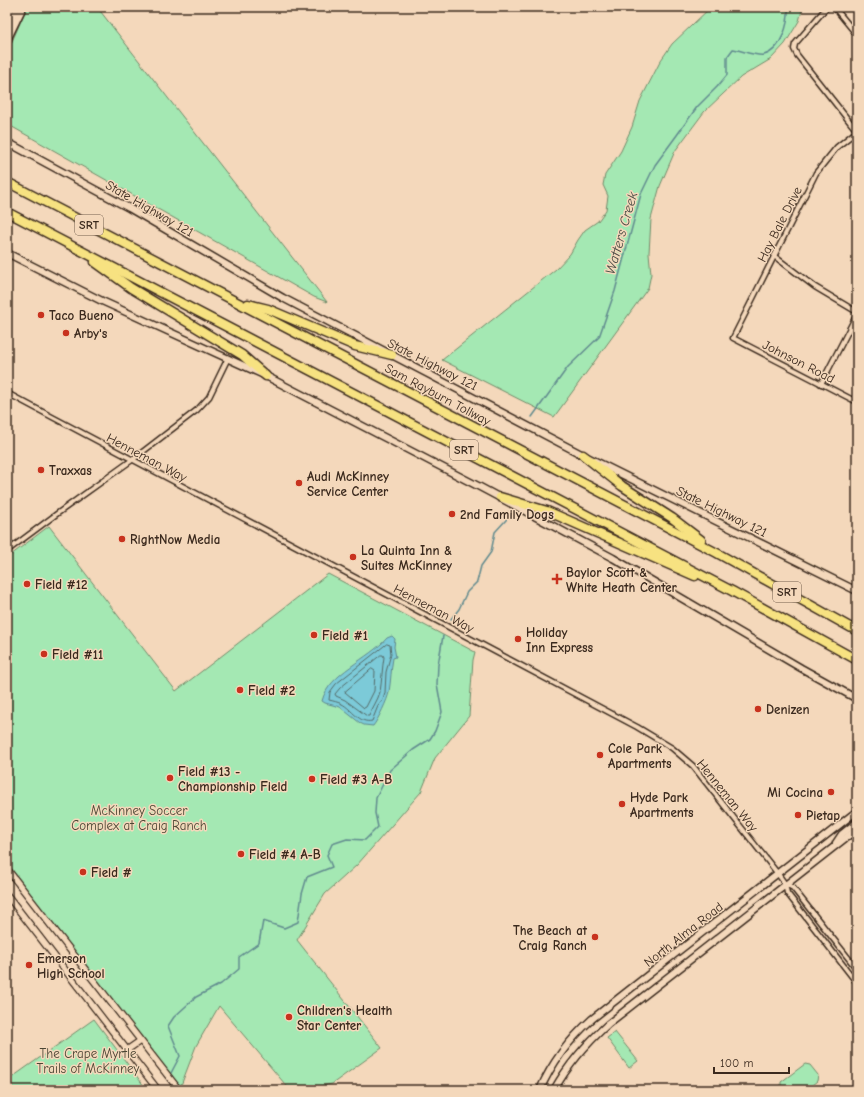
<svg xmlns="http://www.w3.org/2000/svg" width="864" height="1097" viewBox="0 0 864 1097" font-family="'Comic Neue',sans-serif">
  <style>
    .green { fill: #a4e8b3; stroke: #708968 }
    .water { fill: #7bcad8; stroke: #618a8e }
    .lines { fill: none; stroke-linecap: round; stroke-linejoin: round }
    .shore { stroke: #556a68; stroke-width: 1 }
    .stream { stroke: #618a8e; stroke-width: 1.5 }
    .minor-casing { stroke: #3b2a1e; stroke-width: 7 }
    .tertiary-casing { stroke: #3b2a1e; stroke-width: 8 }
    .secondary-casing { stroke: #3b2a1e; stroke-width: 9 }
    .motorway-casing { stroke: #3b2a1e; stroke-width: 11 }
    .minor { stroke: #f4d8bb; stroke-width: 4 }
    .tertiary { stroke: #f4d8bb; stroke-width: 5.5 }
    .secondary { stroke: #f4d8bb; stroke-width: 6 }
    .motorway { stroke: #f7e281; stroke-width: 8 }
    .poi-dot { fill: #c8321e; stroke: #f4d8bb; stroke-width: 1.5 }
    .labels { text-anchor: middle; stroke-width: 3; stroke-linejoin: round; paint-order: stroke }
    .shield { fill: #f4d8bb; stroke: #725e4d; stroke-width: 1 }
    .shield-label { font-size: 12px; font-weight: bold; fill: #3b2a1e }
    .street-label { font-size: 13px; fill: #3b2a1e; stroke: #f4d8bb }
    .poi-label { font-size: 13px; font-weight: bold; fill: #3b2a1e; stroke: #f4d8bb; text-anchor: start }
    .park-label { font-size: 13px; fill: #4b4634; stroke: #f4d8bb }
    .water-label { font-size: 14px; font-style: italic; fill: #484a43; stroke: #f4d8bb }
  </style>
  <rect width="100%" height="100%" fill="#f4d8bb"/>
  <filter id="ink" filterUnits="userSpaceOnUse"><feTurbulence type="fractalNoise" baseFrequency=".025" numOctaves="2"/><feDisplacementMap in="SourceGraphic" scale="8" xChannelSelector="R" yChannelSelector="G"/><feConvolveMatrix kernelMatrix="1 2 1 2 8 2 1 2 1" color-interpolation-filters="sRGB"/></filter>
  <g filter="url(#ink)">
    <!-- green -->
    <g class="green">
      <polygon points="27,7 97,7 327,302 314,297 7,124 7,53"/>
      <polygon points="711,7 803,7 799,21 785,44 771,59 741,77 704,112 675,151 660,186 651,219 649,253 651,274 648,288 554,417 442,360 556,269 570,254 578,240 585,230 598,221 606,210 608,196 603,185 605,175 621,151 632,127 640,101 661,60 672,44"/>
      <polygon points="49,526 176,691 328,574 475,652 473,660 469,716 435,758 421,792 357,865 325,894 297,940 382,1048 332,1084 301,1090 290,1090 219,1006 196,1046 180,1088 7,863 7,558"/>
      <polygon points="94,1019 147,1090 7,1090 7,1081"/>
      <polygon points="615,1032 638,1061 629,1068 607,1038"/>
      <polygon points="805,1064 810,1065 818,1075 817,1081 806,1090 784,1090 781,1087 781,1082"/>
    </g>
    <!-- water -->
    <path class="water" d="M392 636 395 639 394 647 396 657 393 658C391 669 391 680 389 692 388 699 378 720 373 726L364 725 360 723 340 707 325 703 322 701C329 673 369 659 387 638Z"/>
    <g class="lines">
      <!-- shore -->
      <g class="shore">
        <path d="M387 644 390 645 391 654 386 672 385 693 383 700 378 706 372 721C359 724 352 709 342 704 338 702 333 701 329 700L330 692 336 684Z"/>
        <path d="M381 655H383L384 657C382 669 382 680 380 692 378 700 372 708 369 716H367L345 700 336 696 335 694 340 688Z"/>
        <polygon points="372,669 375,671 374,691 366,707 364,708 345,692"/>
      </g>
      <!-- stream -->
      <g class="stream">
        <path d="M532 417 568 367 599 337 615 291 641 194 655 165 677 135 697 107 717 87 727 75V57L733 49C740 50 758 57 764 55 782 50 789 23 788 7"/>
        <polyline points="451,619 459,609 467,592 477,582 481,566 491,552 495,532 506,520 508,512"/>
        <polyline points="171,1073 180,1056 168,1026 174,1017 196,997 221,984 239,969 239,957 259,943 263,921 284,928 298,922 302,894 307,877 332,867 327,855 332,844 347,839 365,840 378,827 375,813 376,798 390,770 413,750 430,739 435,731 442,712 437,684 438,665 443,636"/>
      </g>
      <defs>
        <g id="minor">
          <polyline points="827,7 795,44 794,49 797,55 857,131"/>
          <polyline points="834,7 857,35"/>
          <polyline points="857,131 837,147 816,173 733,338 857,402"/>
          <polyline points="774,256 815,287 857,312"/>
          <polyline points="821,384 857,314"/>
          <polyline points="7,393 637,727 672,748 693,766 778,874 785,884 787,893 857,983"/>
          <polyline points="7,551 58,513 132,460 197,410 209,397 228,358"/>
          <polyline points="786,884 793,888 857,969"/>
        </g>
        <g id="tertiary">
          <polyline points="7,869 179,1090"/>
          <polyline points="7,895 158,1090"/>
          <polyline points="127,1050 140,1041"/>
        </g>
        <g id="secondary">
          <polyline points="7,28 17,7"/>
          <polyline points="7,40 23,7"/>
          <polyline points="7,142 129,208 283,298 583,455 857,591"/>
          <polyline points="7,253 102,301 266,376 478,486 613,558 801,668 857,699"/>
          <polyline points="836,843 842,834 857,822"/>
          <path d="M540 1090C552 1062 570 1039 592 1019L857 811"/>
          <path d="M554 1090C569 1063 586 1044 608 1024L857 829"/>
        </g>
        <g id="motorway">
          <polyline points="7,182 717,553 857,631"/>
          <polyline points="7,212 732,591 857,660"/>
          <polyline points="95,262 131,288 242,355 266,376"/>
          <polyline points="248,304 268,309 355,346 392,355"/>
          <polyline points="583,455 622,486 672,518 701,540"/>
          <polyline points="500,497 547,511 695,576"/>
        </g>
      </defs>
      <!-- minor casing -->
      <use href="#minor" class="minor-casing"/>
      <!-- tertiary casing -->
      <use href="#tertiary" class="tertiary-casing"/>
      <!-- secondary casing -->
      <use href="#secondary" class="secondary-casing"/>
      <!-- motorway casing -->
      <use href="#motorway" class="motorway-casing"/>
      <!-- minor -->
      <use href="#minor" class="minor"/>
      <!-- tertiary -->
      <use href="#tertiary" class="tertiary"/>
      <!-- secondary -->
      <use href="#secondary" class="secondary"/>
      <!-- motorway -->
      <use href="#motorway" class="motorway"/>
    </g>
  </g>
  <!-- markers -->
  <g class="poi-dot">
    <circle cx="41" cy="315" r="4"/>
    <circle cx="66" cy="333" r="4"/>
    <circle cx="41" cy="470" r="4"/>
    <circle cx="299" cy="483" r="4"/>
    <circle cx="452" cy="514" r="4"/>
    <circle cx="122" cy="539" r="4"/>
    <circle cx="353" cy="557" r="4"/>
    <path d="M555 573h4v4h4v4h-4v4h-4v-4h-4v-4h4z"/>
    <circle cx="27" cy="584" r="4"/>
    <circle cx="314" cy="635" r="4"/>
    <circle cx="518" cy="639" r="4"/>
    <circle cx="44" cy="654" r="4"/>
    <circle cx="240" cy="690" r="4"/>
    <circle cx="758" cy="709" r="4"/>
    <circle cx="600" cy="755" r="4"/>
    <circle cx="170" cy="778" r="4"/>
    <circle cx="312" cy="779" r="4"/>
    <circle cx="831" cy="792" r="4"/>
    <circle cx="622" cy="804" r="4"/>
    <circle cx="798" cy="815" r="4"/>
    <circle cx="241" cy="854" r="4"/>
    <circle cx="83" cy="872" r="4"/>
    <circle cx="595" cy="937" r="4"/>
    <circle cx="29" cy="965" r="4"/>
    <circle cx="289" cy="1017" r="4"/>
  </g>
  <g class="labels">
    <!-- shield labels -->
    <g class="shield">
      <rect x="75" y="215" width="28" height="20" rx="3"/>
      <rect x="450" y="440" width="28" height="20" rx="3"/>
      <rect x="773" y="582" width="28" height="20" rx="3"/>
    </g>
    <g class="shield-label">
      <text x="89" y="229">SRT</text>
      <text x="464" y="454">SRT</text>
      <text x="787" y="596">SRT</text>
    </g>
    <!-- street labels -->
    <g class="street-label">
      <text transform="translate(150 208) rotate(30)" y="5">State Highway 121</text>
      <text transform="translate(779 224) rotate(-63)" y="5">Hay Bale Drive</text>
      <text transform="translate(799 361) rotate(27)" y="5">Johnson Road</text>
      <text transform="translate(433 364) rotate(27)" y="5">State Highway 121</text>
      <text transform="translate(438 394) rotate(28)" y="5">Sam Rayburn Tollway</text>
      <text transform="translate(147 457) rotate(28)" y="5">Henneman Way</text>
      <text transform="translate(722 511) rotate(26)" y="5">State Highway 121</text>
      <text transform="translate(434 608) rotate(28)" y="5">Henneman Way</text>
      <text transform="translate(728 795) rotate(51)" y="5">Henneman Way</text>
      <text transform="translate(683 934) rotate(-38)" y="5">North Alma Road</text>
    </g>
    <!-- poi labels -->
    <g class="poi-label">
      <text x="49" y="320">Taco Bueno</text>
      <text x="74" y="338">Arby's</text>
      <text x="49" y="475">Traxxas</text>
      <text x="307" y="481">Audi McKinney<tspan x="307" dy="15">Service Center</tspan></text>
      <text x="460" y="519">2nd Family Dogs</text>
      <text x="130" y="544">RightNow Media</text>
      <text x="361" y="555">La Quinta Inn &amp;<tspan x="361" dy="15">Suites McKinney</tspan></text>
      <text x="566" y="577">Baylor Scott &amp;<tspan x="566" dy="15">White Heath Center</tspan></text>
      <text x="35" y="589">Field #12</text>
      <text x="526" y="637">Holiday<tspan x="526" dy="15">Inn Express</tspan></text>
      <text x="322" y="640">Field #1</text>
      <text x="52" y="659">Field #11</text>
      <text x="248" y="695">Field #2</text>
      <text x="766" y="714">Denizen</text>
      <text x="608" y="753">Cole Park<tspan x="608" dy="15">Apartments</tspan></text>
      <text x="178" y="776">Field #13 -<tspan x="178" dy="15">Championship Field</tspan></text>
      <text x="320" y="784">Field #3 A-B</text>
      <text x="823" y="797" text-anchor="end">Mi Cocina</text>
      <text x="630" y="802">Hyde Park<tspan x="630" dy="15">Apartments</tspan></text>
      <text x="806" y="820">Pietap</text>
      <text x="249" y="859">Field #4 A-B</text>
      <text x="91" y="877">Field #</text>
      <text x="587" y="935" text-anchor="end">The Beach at<tspan x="587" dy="15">Craig Ranch</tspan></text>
      <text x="37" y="963">Emerson<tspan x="37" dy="15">High School</tspan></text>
      <text x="297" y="1015">Children's Health<tspan x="297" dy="15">Star Center</tspan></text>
    </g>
    <!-- park labels -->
    <g class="park-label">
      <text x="139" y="815">McKinney Soccer<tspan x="139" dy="15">Complex at Craig Ranch</tspan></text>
      <text x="88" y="1058">The Crape Myrtle<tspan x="88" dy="15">Trails of McKinney</tspan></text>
    </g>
    <!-- water labels -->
    <g class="water-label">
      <text transform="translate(621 233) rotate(-74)" y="5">Watters Creek</text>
    </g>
  </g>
  <!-- margin -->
  <rect width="864" height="1097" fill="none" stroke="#f4d8bb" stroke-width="24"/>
  <rect x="12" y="12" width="840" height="1073" fill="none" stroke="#3b2a1e" stroke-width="1.5" filter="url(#ink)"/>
  <!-- scale -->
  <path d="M714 1067v6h75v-6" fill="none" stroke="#3b2a1e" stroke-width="2"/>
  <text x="720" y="1067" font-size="12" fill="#3b2a1e" stroke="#f4d8bb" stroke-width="3" paint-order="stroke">100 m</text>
</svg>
